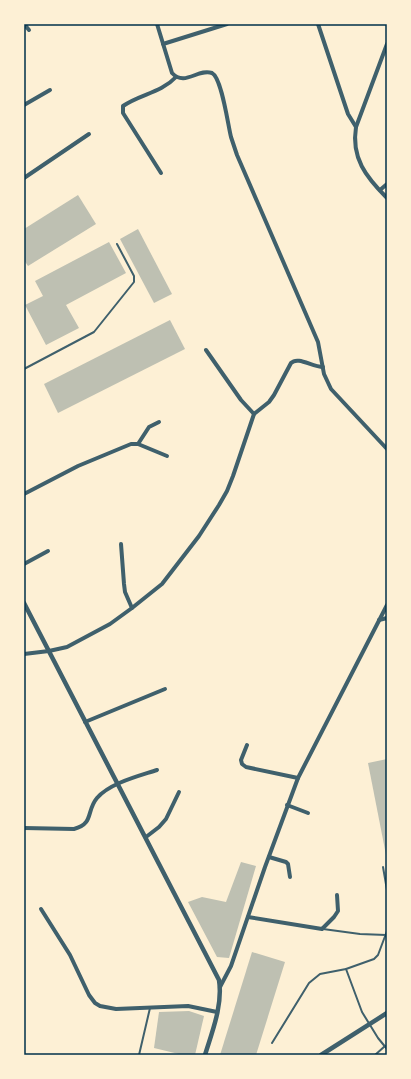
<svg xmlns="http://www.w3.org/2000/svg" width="411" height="1079" viewBox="0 0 411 1079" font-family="'Golos Text',sans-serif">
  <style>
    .building { fill: #bec0b2 }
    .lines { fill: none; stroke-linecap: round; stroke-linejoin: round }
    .service { stroke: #3f606c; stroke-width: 2 }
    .minor { stroke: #3f606c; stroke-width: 4 }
    .tertiary { stroke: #3f606c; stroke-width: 4.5 }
    .neatline { fill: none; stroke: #003049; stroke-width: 1.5 }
  </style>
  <rect width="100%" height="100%" fill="#fdf0d5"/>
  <!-- building -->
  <g class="building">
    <polygon points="78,195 96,224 28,266 24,260 24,229"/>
    <polygon points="138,229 172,294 154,303 120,239"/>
    <polygon points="109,242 126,273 66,305 79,328 46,345 25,305 43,296 35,281"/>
    <polygon points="170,320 185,349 58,413 44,384"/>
    <polygon points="387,759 387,855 386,855 368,763"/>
    <polygon points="241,862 256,866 229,958 217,957 188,902 202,897 226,902"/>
    <polygon points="252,952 285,962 256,1055 220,1055"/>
    <polygon points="189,1011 204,1016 195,1055 183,1055 154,1048 159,1012"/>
  </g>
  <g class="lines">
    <!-- service -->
    <g class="service">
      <polyline points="24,369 94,332 134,282 134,276 117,244"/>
      <polyline points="383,867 387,890"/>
      <polyline points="323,929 360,934 386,935"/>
      <polyline points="346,969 362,1012 378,1038 387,1049"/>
      <polyline points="272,1043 309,983 320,974 346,969 374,959 378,955 387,931"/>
      <polyline points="139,1055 150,1008"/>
      <polyline points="375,1055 385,1046"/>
    </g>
    <!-- minor -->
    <g class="minor">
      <polyline points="24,24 29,30"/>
      <path d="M157 24 172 73C185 87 198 68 212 73 222 78 228 126 231 137 233 143 235 149 237 155L318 342 324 374 331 389 387 449"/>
      <polyline points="318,24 348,114 356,127"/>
      <polyline points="163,44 227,24"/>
      <path d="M387 44 356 127C351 158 366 177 387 198"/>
      <polyline points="24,105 50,90"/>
      <path d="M161 173 123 113V106C140 94 161 93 176 77"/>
      <polyline points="24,178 89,134"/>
      <polyline points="380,190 387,184"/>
      <polyline points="206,350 241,400 254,414"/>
      <polyline points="138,444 149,427 159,422"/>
      <polyline points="24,494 78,466 131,444 138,444 167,456"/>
      <polyline points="121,544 124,584 125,592 132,608"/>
      <polyline points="24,564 48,551"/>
      <polyline points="379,620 387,618"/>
      <path d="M24 654 49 651 67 647 110 624 132 608 162 584 199 536 219 505 227 491 233 476 254 414 269 402 274 395 291 363C298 356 312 367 323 367"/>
      <polyline points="85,722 165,689"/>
      <polyline points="247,745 241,760 242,764 246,767 298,778"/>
      <polyline points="287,805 308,813"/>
      <path d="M24 828 74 829C94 824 86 811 97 798 110 783 139 776 157 770"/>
      <polyline points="146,837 159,827 166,819 179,792"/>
      <polyline points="269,857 286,862 288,864 290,877"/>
      <polyline points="41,909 70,955 89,995 95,1003 100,1006 116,1009 188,1006 217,1012"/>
      <polyline points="248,917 322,929 334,917 338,911 337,895"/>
      <polyline points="220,987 231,966 265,867 298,778 387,605"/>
    </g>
    <!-- tertiary -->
    <g class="tertiary">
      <path d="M24 603 219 980C223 1005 212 1032 205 1055"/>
      <polyline points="321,1055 387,1013"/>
    </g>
  </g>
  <!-- border -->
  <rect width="411" height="1079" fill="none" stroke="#fdf0d5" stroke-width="50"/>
  <rect x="25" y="25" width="361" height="1029" class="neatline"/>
</svg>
